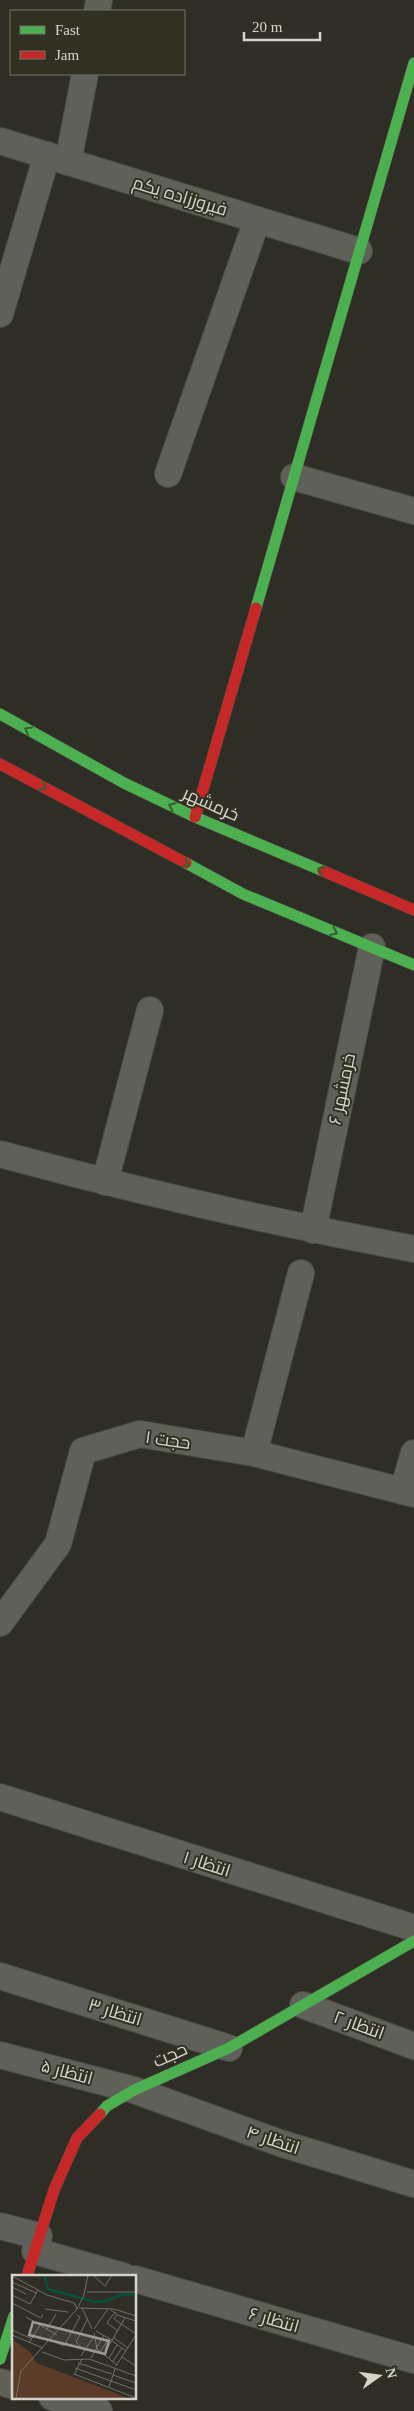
<svg xmlns="http://www.w3.org/2000/svg" width="414" height="2411" viewBox="0 0 414 2411" font-family="'Times New Roman',Cairo,serif">
  <style>
    .lines { fill: none; stroke-linecap: round; stroke-linejoin: round }
    .street-casing { stroke: #4b4b44; stroke-width: 28 }
    .fast-casing { stroke: #4b4b44; stroke-width: 12 }
    .jam-casing { stroke: #4b4b44; stroke-width: 12 }
    .street { stroke: #60605b; stroke-width: 26 }
    .fast { stroke: #4caf50; stroke-width: 11 }
    .jam { stroke: #c62828; stroke-width: 11 }
    .oneway { stroke: #3a5d33 }
    .labels { text-anchor: middle; stroke-width: 4; stroke-linejoin: round; paint-order: stroke }
    .street-label { font-size: 18px; fill: #d4d4cb; stroke: #313123 }
    .inset-river { fill: none; stroke: #05513c; stroke-width: 2.5 }
    .inset-road { fill: none; stroke: #707068; stroke-width: 1 }
    .view { fill: #9a9a91; fill-opacity: 0.15; stroke: #9a9a91; stroke-width: 2.5 }
    .inset-edge { fill: none; stroke: #d4d4cb; stroke-width: 2.5 }
  </style>
  <rect width="100%" height="100%" fill="#2e2e26"/>
  <g class="lines">
    <defs>
      <g id="street">
        <polyline points="97,11 99,0"/>
        <polyline points="0,141 359,251"/>
        <polyline points="68,162 85,74"/>
        <polyline points="0,314 47,155"/>
        <polyline points="168,474 257,220"/>
        <polyline points="294,477 414,511"/>
        <path d="M0 1154C137 1191 275 1223 414 1249"/>
        <polyline points="105,1182 150,1010"/>
        <polyline points="313,1230 372,947"/>
        <polyline points="254,1453 301,1273"/>
        <polyline points="403,1491 414,1453"/>
        <polyline points="0,1623 58,1544 83,1451 140,1434 254,1453 414,1494"/>
        <polyline points="0,1797 414,1928"/>
        <polyline points="0,1976 229,2048"/>
        <polyline points="303,2005 414,2046"/>
        <polyline points="0,2055 134,2090 280,2143 414,2184"/>
        <polyline points="0,2226 39,2236"/>
        <polyline points="35,2251 123,2276"/>
        <polyline points="135,2279 414,2360"/>
        <polyline points="0,2382 14,2386"/>
        <polyline points="52,2397 99,2411"/>
      </g>
      <g id="fast">
        <polyline points="256,608 414,63"/>
        <polyline points="0,714 124,783 195,817 323,871"/>
        <polyline points="186,863 243,894 414,965"/>
        <polyline points="100,2114 107,2106 134,2090 229,2048 414,1941"/>
        <polyline points="0,2359 14,2316"/>
      </g>
      <g id="jam">
        <polyline points="0,764 186,863"/>
        <polyline points="195,817 256,608"/>
        <polyline points="323,871 414,910"/>
        <polyline points="27,2276 54,2190 77,2138 100,2114"/>
      </g>
    </defs>
    <!-- street casing -->
    <use href="#street" class="street-casing"/>
    <!-- fast casing -->
    <use href="#fast" class="fast-casing"/>
    <!-- jam casing -->
    <use href="#jam" class="jam-casing"/>
    <!-- street -->
    <use href="#street" class="street"/>
    <!-- fast -->
    <use href="#fast" class="fast"/>
    <!-- jam -->
    <use href="#jam" class="jam"/>
  </g>
  <!-- one-way arrows -->
  <defs><path id="oneway-chevron" d="M-2-3.5L2.5 0L-2 3.5" fill="none" stroke-width="1.6" stroke-linecap="round" stroke-linejoin="round" transform="scale(1.25)"/></defs>
  <g class="oneway">
    <use href="#oneway-chevron" transform="translate(28 730) rotate(-151)"/>
    <use href="#oneway-chevron" transform="translate(43 787) rotate(28)"/>
    <use href="#oneway-chevron" transform="translate(172 806) rotate(-155)"/>
    <use href="#oneway-chevron" transform="translate(186 864) rotate(28)"/>
    <use href="#oneway-chevron" transform="translate(321 870) rotate(-157)"/>
    <use href="#oneway-chevron" transform="translate(334 932) rotate(23)"/>
  </g>
  <g class="labels">
    <!-- street labels -->
    <g class="street-label">
      <text transform="translate(180 196) rotate(17)" y="6">فیروززاده یکم</text>
      <text transform="translate(211 804) rotate(24)" y="6">خرمشهر</text>
      <text transform="translate(342 1089) rotate(-78)" y="6">خرمشهر ۶</text>
      <text transform="translate(168 1440) rotate(8)" y="6">حجت ۱</text>
      <text transform="translate(207 1864) rotate(18)" y="6">انتظار ۱</text>
      <text transform="translate(115 2012) rotate(17)" y="6">انتظار ۳</text>
      <text transform="translate(359 2025) rotate(20)" y="6">انتظار ۲</text>
      <text transform="translate(170 2055) rotate(-24)" y="6">حجت</text>
      <text transform="translate(67 2072) rotate(15)" y="6">انتظار ۵</text>
      <text transform="translate(273 2140) rotate(19)" y="6">انتظار ۴</text>
      <text transform="translate(274 2320) rotate(16)" y="6">انتظار ۶</text>
    </g>
  </g>
  <!-- overview -->
  <g transform="translate(12 2275)">
    <rect width="124" height="124" fill="#2e2e26"/>
    <path d="M0 64 18 77 25 88 116 123H0Z" fill="#5d3b29"/>
    <path class="inset-river" d="M32 0 36 14 83 27 94 26 112 19 124 20"/>
    <path class="inset-road" d="M81 0 93 11 100 0M0 1 35 20 62 28 65 34M0 7 24 18M0 12 14 19M75 17H124M0 20 18 29 26 15M0 28 29 43 31 39M67 33 102 34 124 41M70 33 80 54M33 34 56 37M99 35 105 39 102 44 124 59M103 37 95 48 106 56M105 40 124 46M14 42 45 60M35 54 44 39M82 54 96 34M0 55 20 64M84 56 100 65M82 58 85 74 105 90M0 60 31 73M102 63 116 73M100 66 114 76M43 67 52 71 68 42 65 40M17 68 28 50M73 76 64 67 76 43M89 76 97 63M30 77 52 85 77 84 124 101M92 79 113 43M69 81 82 61M110 82 124 91M79 83 92 60M97 83 105 70M101 86 110 73M66 88 100 99M104 91 124 60M63 93 124 115M62 99 124 123M62 100 70 84M101 100 124 108M97 112 103 94M4 123 9 96 65 34 72 20 76 0"/>
    <path class="view" d="M21 47 97 66 93 79 17 60Z"/>
    <rect width="124" height="124" class="inset-edge"/>
  </g>
  <!-- legend -->
  <rect x="10" y="10" width="175" height="65" fill="#313123" stroke="#727266"/>
  <rect x="20" y="26" width="25" height="8" fill="#4caf50" stroke="#727266"/>
  <text x="55" y="35" font-size="15" fill="#d4d4cb">Fast</text>
  <rect x="20" y="51" width="25" height="8" fill="#c62828" stroke="#727266"/>
  <text x="55" y="60" font-size="15" fill="#d4d4cb">Jam</text>
  <!-- north arrow -->
  <g transform="translate(379 2376) rotate(76)" stroke="#313123" stroke-width="4" paint-order="stroke">
  <path d="M0-4L9 19L0 12L-9 19Z" fill="#d4d4cb"/>
  <text y="-8" font-size="14" font-weight="bold" text-anchor="middle" fill="#d4d4cb">N</text>
  </g>
  <!-- scale -->
  <path d="M244 32v8h76v-8" fill="none" stroke="#d4d4cb" stroke-width="2.5"/>
  <text x="252" y="32" font-size="15" fill="#d4d4cb" stroke="#313123" stroke-width="4" paint-order="stroke">20 m</text>
</svg>
